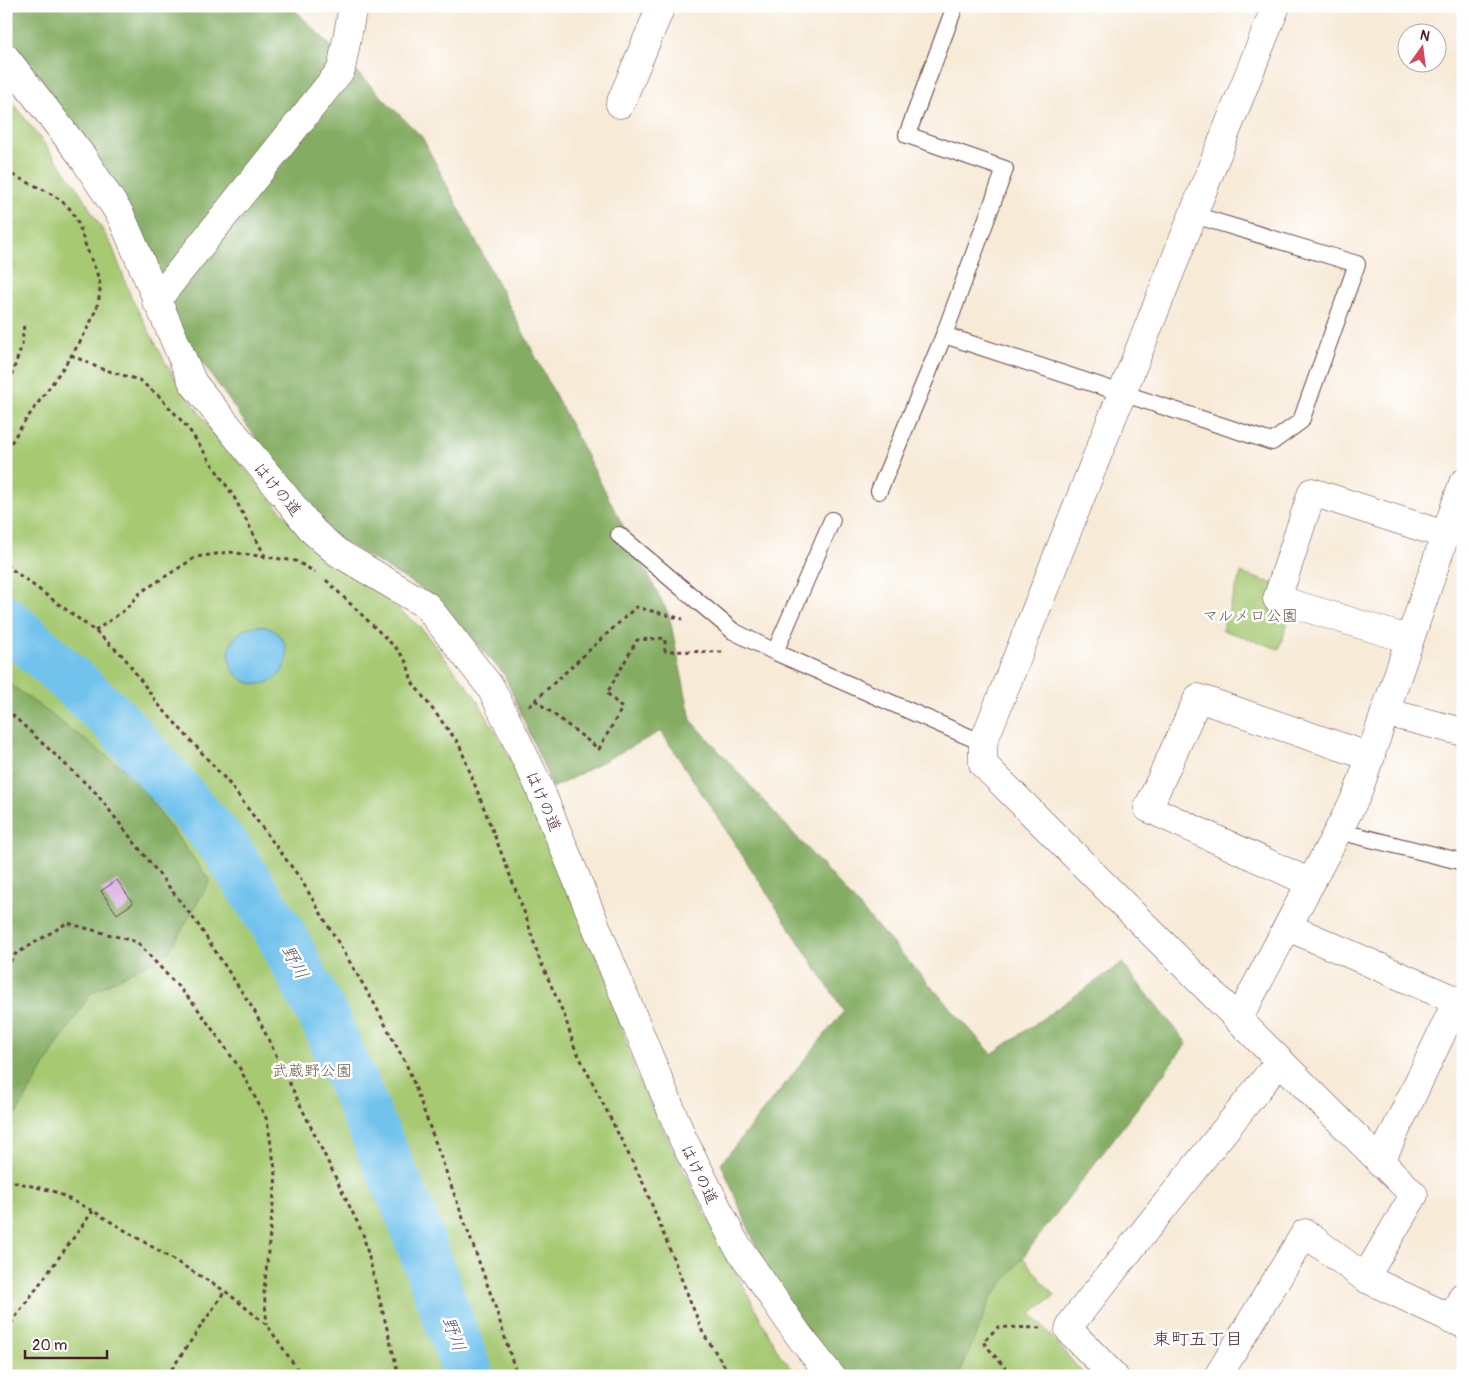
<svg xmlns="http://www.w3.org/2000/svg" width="1469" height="1382" viewBox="0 0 1469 1382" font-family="Pangolin,'Klee One',sans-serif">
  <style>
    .green { fill: #a6c972; stroke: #78744e }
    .forest { fill: #84ad64; stroke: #676648 }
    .water { fill: #71c2ed; stroke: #5e708c }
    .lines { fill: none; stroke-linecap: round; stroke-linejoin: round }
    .river { stroke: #71c2ed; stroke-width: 50 }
    .building { fill: #dcb4e1 }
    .lane-casing { stroke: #643d45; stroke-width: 18 }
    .street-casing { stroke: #643d45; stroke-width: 29 }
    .path { stroke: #643d45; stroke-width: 3; stroke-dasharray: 4 4; stroke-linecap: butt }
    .lane { stroke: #fff; stroke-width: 16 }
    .street { stroke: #fff; stroke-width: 28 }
    .labels { text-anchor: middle; stroke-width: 5; stroke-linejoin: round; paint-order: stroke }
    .street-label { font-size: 16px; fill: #4a1f2b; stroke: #fff }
    .park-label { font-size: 16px; fill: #6a5a44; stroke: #fff }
    .water-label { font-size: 18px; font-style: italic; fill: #58586f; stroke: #fff }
    .neighbourhood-label { font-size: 18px; fill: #4a1f2b; stroke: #fff }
  </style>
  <rect width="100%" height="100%" fill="#fff"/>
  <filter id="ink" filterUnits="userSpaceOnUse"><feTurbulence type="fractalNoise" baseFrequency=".02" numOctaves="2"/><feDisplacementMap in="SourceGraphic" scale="10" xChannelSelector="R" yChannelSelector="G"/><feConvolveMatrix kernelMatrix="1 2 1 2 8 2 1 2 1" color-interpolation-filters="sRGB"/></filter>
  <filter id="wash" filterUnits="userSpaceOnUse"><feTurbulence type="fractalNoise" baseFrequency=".0096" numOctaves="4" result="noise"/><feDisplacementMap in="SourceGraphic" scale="20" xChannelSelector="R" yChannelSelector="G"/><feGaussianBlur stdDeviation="1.12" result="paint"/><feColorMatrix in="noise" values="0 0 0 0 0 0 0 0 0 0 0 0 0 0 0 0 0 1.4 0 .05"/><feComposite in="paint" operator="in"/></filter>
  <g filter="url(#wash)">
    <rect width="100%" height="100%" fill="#f7ead7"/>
    <!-- green -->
    <g class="green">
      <polygon points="6,94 75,184 112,246 131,297 169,369 212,431 308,542 365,582 420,627 473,693 525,783 610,987 636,1076 724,1250 780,1355 799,1376 6,1376"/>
      <polygon points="1241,573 1274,584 1292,610 1279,649 1222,630"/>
      <polygon points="961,1180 1054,1296 1031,1313 1085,1376 895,1376"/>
    </g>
    <!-- forest -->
    <g class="forest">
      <polygon points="6,6 291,6 422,137 669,615 691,720 992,1054 1122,963 1187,1043 990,1300 959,1376 834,1376 794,1336 721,1163 844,1011 661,731 553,788 504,674 429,593 319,527 178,328 6,45"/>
      <polygon points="6,681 131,774 210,881 169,952 91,993 55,1048 10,1125 6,1126"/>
    </g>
    <!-- water -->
    <circle class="water" cx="258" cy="655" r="29"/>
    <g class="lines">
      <!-- river -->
      <polyline class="river" points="6,621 117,722 225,847 278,929 326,1022 408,1209 469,1376"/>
    </g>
    <g id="blocks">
      <!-- building -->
      <polygon class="building" points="117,880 133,903 117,914 101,891"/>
    </g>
  </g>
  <g filter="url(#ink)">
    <use href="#blocks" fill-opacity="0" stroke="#643d45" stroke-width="1"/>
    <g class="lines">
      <defs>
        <g id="lane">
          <polyline points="944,335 1272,442 1301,421 1357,264 1194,215"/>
          <polyline points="879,491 944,335 1005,169 907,135 955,6"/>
          <polyline points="619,535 733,631 775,652 983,743"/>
          <polyline points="775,652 832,520"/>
          <polyline points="1338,831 1463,862"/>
        </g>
        <g id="street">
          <polyline points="1276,6 983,743 983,764 1414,1195 1365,1278"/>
          <polyline points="6,58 82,156 121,216 193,383 314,532 337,552 426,605 491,688 537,782 683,1139 734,1241 800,1337 831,1376"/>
          <polyline points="620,104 660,9 656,6"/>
          <polyline points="156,301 341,70 353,6"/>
          <polyline points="1408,639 1277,599 1312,492 1445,535"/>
          <polyline points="1385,712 1463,732"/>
          <polyline points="1311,883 1148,808 1198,698 1371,757"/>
          <polyline points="1288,927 1457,1001 1380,1163"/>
          <polyline points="1238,1020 1357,795 1463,483"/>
          <polyline points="1451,1320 1463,1296"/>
          <polyline points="1114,1376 1069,1330 1073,1321 1279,1062"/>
          <polyline points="1218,1376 1305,1233 1365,1278 1463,1324"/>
        </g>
      </defs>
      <!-- lane casing -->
      <use href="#lane" class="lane-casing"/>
      <!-- street casing -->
      <use href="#street" class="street-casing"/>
      <!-- path -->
      <g class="path">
        <path d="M6 171C25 183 49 189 66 205 78 215 81 234 87 249 91 261 100 276 100 288 100 333 28 408 6 452"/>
        <polyline points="71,355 99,368 139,380 159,396 188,428 234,497 265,556"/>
        <polyline points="6,391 22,345 24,323"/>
        <polyline points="6,565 95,631 124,657 158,704 228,782 300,878 374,1003 409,1070 494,1303 517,1376"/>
        <polyline points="326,580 398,650 407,663 412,682 459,744 525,914 539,958 565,1017 574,1046 644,1185 703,1333 731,1376"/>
        <polyline points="95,631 126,609 141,592 196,557 229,552 296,561 315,572"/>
        <polyline points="535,700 599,749 622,708 607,693 637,640 665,638 665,651 724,652"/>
        <polyline points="529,706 636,607 683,619"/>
        <polyline points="6,709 96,793 197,923 255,1012 363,1234 399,1376"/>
        <polyline points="6,969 14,955 67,923 137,942 195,1005 239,1067 267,1120 276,1175 264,1291 267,1325"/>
        <polyline points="6,1180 53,1191 93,1211 225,1291 267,1325 302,1376"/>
        <polyline points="6,1330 93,1211"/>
        <polyline points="167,1376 225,1291"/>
        <polyline points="1012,1376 983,1342 998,1327 1042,1328"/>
      </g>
      <!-- lane -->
      <use href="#lane" class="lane"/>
      <!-- street -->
      <use href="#street" class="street"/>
    </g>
  </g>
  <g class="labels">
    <!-- street labels -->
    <g class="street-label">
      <text transform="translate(278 489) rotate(50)" y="6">はけの道</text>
      <text transform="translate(544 801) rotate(66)" y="6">はけの道</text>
      <text transform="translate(700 1174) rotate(64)" y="6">はけの道</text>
    </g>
    <!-- park labels -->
    <g class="park-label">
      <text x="1250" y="621">マルメロ公園</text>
      <text x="312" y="1076">武蔵野公園</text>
    </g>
    <!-- water labels -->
    <g class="water-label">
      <text transform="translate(295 962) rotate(62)" y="6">野川</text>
      <text transform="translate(454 1334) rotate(70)" y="6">野川</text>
    </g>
    <!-- neighbourhood labels -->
    <g class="neighbourhood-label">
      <text x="1198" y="1345">東町五丁目</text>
    </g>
  </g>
  <!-- margin -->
  <rect width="1469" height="1382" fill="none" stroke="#fff" stroke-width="25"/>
  <!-- north arrow -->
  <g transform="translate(1422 48) rotate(14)"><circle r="24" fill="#ffffff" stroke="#b7a5aa"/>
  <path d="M0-4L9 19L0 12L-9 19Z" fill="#d1495b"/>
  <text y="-8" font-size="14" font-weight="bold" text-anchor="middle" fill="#4a1f2b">N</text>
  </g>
  <!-- scale -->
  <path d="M25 1350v8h82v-8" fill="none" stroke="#4a1f2b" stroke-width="2.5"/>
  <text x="32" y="1350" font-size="15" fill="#4a1f2b" stroke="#ffffff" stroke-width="4" paint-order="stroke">20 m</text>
</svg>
